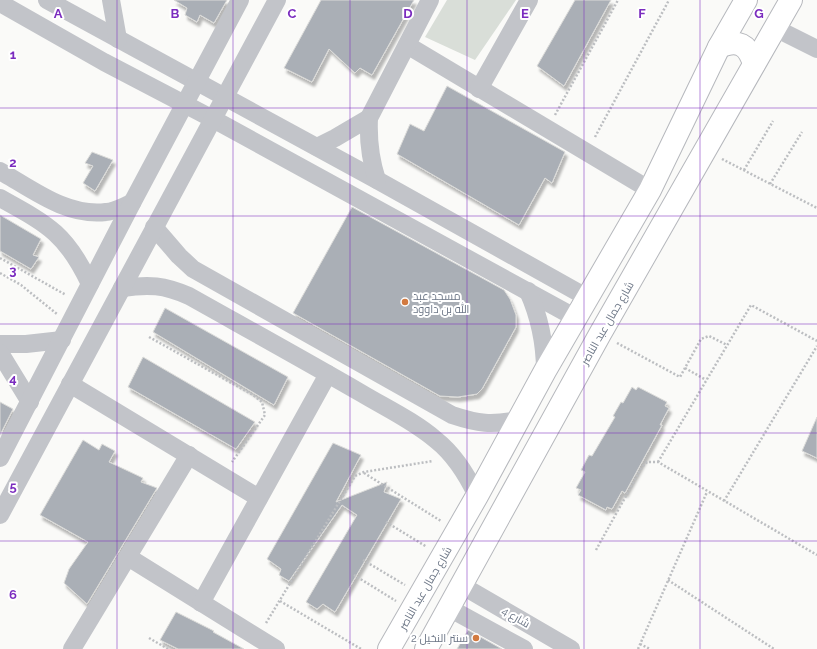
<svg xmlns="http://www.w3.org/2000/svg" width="817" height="649" viewBox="0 0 817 649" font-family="Raleway,Cairo,sans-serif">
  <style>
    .green { fill: #d9ded8 }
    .building { fill: #aaafb6; stroke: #dcdcda; filter: url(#shadow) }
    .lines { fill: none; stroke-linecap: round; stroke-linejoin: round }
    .major-casing { stroke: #b6b8bd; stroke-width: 24 }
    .path { stroke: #bcbec1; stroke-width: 2.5; stroke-dasharray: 2 2; stroke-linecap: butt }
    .minor { stroke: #c2c4c9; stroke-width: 18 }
    .major { stroke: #fff; stroke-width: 22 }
    .grid { fill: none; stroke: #7b2cbf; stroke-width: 1; stroke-opacity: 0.55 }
    .poi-dot { fill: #d27a40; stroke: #fff; stroke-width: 1.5 }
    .labels { text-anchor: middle; stroke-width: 4; stroke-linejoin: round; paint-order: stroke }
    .poi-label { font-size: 11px; fill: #6c7686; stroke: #fff; text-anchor: start }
    .street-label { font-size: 11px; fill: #6c7686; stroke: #fff }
    .grid-label { font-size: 13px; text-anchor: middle; font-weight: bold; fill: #7b2cbf; stroke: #fff; stroke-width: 4; stroke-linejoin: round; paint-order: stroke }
  </style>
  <defs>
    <filter id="shadow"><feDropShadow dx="2.5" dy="4.5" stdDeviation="1" flood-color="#0004"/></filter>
  </defs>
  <rect width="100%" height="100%" fill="#fafaf8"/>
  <!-- green -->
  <polygon class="green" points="447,0 516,0 475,60 425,37"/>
  <!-- building -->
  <g class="building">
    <polygon points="174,0 227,0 214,23 200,15 197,22 185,15 187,8"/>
    <polygon points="321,0 414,0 372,75 360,68 355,73 329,49 312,82 284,68"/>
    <polygon points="575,0 611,0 564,86 537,66"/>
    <polygon points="447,86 565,152 552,183 545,178 519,225 397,154 410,124 424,131"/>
    <polygon points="92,152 113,160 95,191 83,183 93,166 85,163"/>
    <polygon points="352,207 504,290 510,299 516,315 516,327 482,389 477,394 458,397 440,396 293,313"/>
    <polygon points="0,215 41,239 33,255 39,257 31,269 0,251"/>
    <polygon points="165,308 288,377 274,405 153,332"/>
    <polygon points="143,357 255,422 236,449 128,387"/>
    <polygon points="632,387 636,390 638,387 667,402 665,406 669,408 660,425 662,425 625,493 622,491 612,509 607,507 606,510 578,495 581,490 576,488 585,472 581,470 589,455 592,456 615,417 613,416 621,402 623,403"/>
    <polygon points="0,402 13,409 0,435"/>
    <polygon points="817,417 817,458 802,451"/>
    <polygon points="83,440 99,450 102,444 115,451 109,462 143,478 141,482 157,488 87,604 64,583 69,569 88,542 40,515"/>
    <polygon points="333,443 361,455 336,502 387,482 384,492 401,499 335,612 323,604 317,609 306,602 357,515 342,505 289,581 279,575 281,569 267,559"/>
    <polygon points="176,612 214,631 213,632 244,649 178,649 160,640"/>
    <polygon points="468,630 502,649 457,649"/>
  </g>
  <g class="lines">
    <defs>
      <g id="major">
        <path d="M719 47C738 39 748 44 754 64"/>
        <polyline points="389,649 477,496 545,371 650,190 719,47 746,0"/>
        <polyline points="426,649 600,334 791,0"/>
      </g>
    </defs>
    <!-- major casing -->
    <use href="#major" class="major-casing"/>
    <!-- path -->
    <g class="path">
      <polyline points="555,115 618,0"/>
      <polyline points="595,137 669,0"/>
      <polyline points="722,159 817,208"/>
      <polyline points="744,170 773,121"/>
      <polyline points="770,184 802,132"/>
      <polyline points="0,258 66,295"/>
      <polyline points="0,273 21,285 57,314"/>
      <polyline points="149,337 253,395 262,402 265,415 232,462"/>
      <polyline points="617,343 680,377 701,339 709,336 727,345"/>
      <polyline points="685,368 706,380"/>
      <polyline points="658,462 751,305 817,341"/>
      <polyline points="364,473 441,521"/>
      <polyline points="724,501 817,346"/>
      <polyline points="386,522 427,547"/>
      <polyline points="596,550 642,467 647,462 658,462 817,555"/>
      <polyline points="363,560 405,585"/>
      <polyline points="354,575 396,601"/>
      <polyline points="668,580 774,649"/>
      <polyline points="280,601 361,649"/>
      <polyline points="266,623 355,476 364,472 433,461"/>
      <polyline points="149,638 168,649"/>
      <polyline points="640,644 650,649"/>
      <polyline points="638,649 707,492"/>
    </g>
    <!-- minor -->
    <g class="minor">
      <polyline points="47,0 377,180 588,298"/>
      <polyline points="111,0 118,39"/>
      <polyline points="0,3 104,62 213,119 576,318"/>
      <polyline points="775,28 817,49"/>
      <polyline points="407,45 650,190"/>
      <polyline points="479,89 529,0"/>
      <polyline points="317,147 335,138 369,118"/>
      <path d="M0 171C32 189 67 217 106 212 114 212 124 206 132 203"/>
      <path d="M377 180C370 159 368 140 369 118L430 0"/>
      <path d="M0 198C47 224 66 233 90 284"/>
      <path d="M154 227 179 256 193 269 452 415C479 424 491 425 518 420"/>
      <path d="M122 288C149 284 164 285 189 296 246 328 304 360 361 393 386 408 414 421 436 440 455 455 467 475 477 496"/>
      <path d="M528 291C540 318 545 342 545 371"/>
      <polyline points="0,344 26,344 62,340"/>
      <polyline points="0,353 30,402"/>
      <polyline points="70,384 259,498"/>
      <polyline points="0,458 132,203 240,0"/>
      <polyline points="0,515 277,0"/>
      <polyline points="128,557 276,649"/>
      <polyline points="461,585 571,649"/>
      <polyline points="201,603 328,374"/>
      <polyline points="449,608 524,649"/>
      <polyline points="72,649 189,455"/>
    </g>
    <!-- major -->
    <use href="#major" class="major"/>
  </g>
  <!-- grid -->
  <path class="grid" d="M117 0V649M233 0V649M350 0V649M467 0V649M584 0V649M700 0V649M0 108H817M0 216H817M0 324H817M0 433H817M0 541H817"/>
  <!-- markers -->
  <g class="poi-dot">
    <circle cx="405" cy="302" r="4"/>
    <circle cx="476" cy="638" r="4"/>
  </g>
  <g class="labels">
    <!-- poi labels -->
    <g class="poi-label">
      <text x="413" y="300">مسجد عبد<tspan x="413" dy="13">الله بن داوود</tspan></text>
      <text x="468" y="642" text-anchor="end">سنتر النخيل 2</text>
    </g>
    <!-- street labels -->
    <g class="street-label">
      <text transform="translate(607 323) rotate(-60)" y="4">شارع جمال عبد الناصر</text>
      <text transform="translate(425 588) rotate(-60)" y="4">شارع جمال عبد الناصر</text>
      <text transform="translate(516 617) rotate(30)" y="4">شارع 4</text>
    </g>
  </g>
  <g class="grid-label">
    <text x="58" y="18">A</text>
    <text x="175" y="18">B</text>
    <text x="292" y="18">C</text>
    <text x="408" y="18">D</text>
    <text x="525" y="18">E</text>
    <text x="642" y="18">F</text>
    <text x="759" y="18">G</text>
    <text x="13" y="59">1</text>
    <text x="13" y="167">2</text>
    <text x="13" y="275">3</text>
    <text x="13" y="383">4</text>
    <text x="13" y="491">5</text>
    <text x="13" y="599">6</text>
  </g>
</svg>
